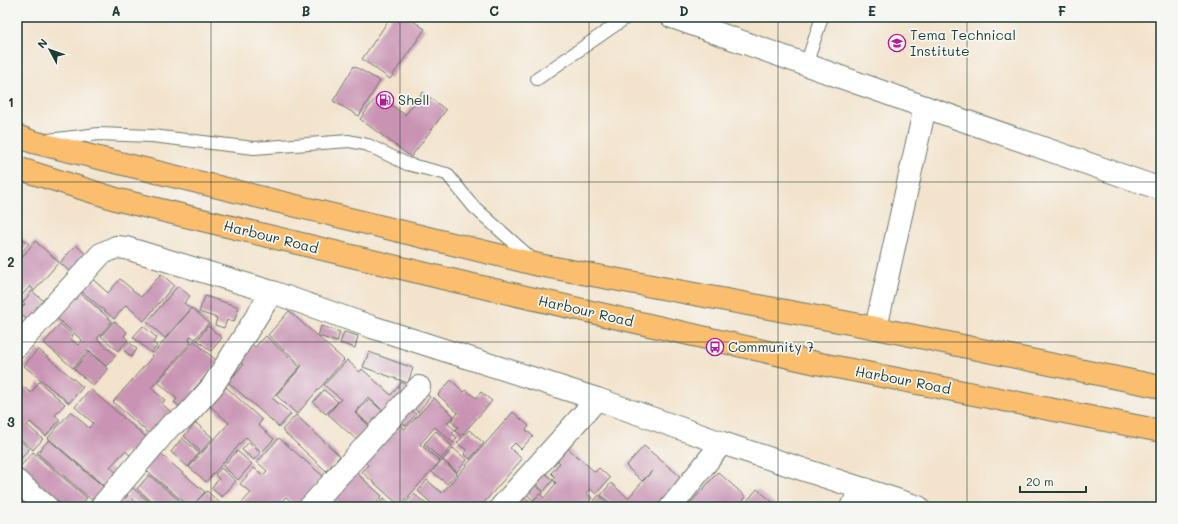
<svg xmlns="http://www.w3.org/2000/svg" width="1178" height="524" viewBox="0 0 1178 524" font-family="Mali,sans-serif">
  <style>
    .building { fill: #c994b4 }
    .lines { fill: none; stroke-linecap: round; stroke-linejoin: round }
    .service-casing { stroke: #697769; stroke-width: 14 }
    .minor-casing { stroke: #697769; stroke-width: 24 }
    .trunk-casing { stroke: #697769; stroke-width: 24 }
    .service { stroke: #fff; stroke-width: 12 }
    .minor { stroke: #fff; stroke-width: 22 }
    .trunk { stroke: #fbbd6e; stroke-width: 22 }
    .grid { fill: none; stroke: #1f3d34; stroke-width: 1; stroke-opacity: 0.55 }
    .labels { text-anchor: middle; stroke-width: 3.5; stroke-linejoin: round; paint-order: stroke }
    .poi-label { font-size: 14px; fill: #1f3d34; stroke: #f6f6f2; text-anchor: start }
    .street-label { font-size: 14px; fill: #1f3d34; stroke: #f6f6f2 }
    .neatline { fill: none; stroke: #1f3d34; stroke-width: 1.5 }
    .grid-label { font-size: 13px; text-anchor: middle; font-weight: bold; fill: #1f3d34 }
  </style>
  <rect width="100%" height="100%" fill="#f6f6f2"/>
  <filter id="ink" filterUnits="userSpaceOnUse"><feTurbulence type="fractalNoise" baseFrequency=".025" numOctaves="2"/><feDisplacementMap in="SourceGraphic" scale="8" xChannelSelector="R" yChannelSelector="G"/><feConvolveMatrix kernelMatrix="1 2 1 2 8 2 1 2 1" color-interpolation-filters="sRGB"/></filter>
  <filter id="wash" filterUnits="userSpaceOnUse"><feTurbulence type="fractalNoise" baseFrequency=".012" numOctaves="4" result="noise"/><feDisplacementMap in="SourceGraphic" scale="16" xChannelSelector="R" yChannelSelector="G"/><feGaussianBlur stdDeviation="0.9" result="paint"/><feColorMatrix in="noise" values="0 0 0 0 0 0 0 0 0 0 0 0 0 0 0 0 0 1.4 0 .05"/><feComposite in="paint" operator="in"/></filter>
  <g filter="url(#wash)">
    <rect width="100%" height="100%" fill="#f3e3cc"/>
    <g id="blocks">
      <!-- building -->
      <g class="building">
        <polygon points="391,17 407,17 425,29 390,79 362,59"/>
        <polygon points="354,66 380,81 359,116 333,101"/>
        <polygon points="423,92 446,110 411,157 360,119 378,95 405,115"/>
        <polygon points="17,234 29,244 17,257"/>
        <polygon points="35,241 59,262 34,291 30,286 17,301 17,263"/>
        <polygon points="76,245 89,257 74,275 60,263"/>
        <polygon points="161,274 174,285 144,321 126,305 114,319 78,288 89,276 108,293 120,279 141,297"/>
        <polygon points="178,286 190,296 184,303 191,309 165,338 147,322"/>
        <polygon points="77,290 112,321 97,339 116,355 106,366 88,350 73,368 44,343 60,324 73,335 71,339 78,345 82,340 54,316"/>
        <polygon points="32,291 46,303 30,322 18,312 25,304 23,302"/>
        <polygon points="205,296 239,307 234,322 227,320 224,328 215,325 217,318 199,312"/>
        <polygon points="192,308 209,323 195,339 191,336 189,340 191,342 151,388 165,400 162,404 174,414 153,437 113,402 152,357 151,356"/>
        <polygon points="289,311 344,360 297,414 276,395 302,366 268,335"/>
        <polygon points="17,321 27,330 17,342"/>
        <polygon points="114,321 127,332 124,336 128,340 118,351 101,336"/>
        <polygon points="143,326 157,338 153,343 157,346 151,353 133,337"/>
        <polygon points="208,326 222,338 211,351 197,340"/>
        <polygon points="321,326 340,332 337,342 318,336"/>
        <polygon points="344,332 358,336 355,348 340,343"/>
        <polygon points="266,336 300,367 272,398 291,414 279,427 228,382 243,365 238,360 252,345 255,347"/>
        <polygon points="194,341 218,362 193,390 199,396 186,412 174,402 177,399 158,382"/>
        <polygon points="129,342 137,349 131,357 123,349"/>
        <polygon points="38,349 83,387 69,403 24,366"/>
        <polygon points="89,352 108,369 93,386 74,369"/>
        <polygon points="369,352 413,368 408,383 363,367"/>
        <polygon points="347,360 360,372 362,369 391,395 402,382 412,390 389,416 368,397 355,413 372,428 359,442 328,414 341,399 324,385"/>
        <polygon points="451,380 464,392 466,390 476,398 481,392 492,401 461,436 455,431 458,427 451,421 458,413 438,395"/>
        <polygon points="17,382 31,393 39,382 65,404 55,415 60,420 46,436 30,422 27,425 43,439 33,450 17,436"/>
        <polygon points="226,387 262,420 258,425 274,439 262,452 246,437 206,482 189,467 229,423 210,406"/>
        <polygon points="420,388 430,397 418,412 408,403"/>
        <polygon points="90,389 152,442 136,460 125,451 110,467 118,474 106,488 48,438 71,411 89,428 93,423 75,407"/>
        <polygon points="324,390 338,402 326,414 313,402"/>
        <polygon points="434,398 454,416 447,423 455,430 452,433 457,438 453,443 435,427 420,444 440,461 400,506 362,472 368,465 361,458 395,420 405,429"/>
        <polygon points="369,399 385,413 372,427 356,413"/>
        <polygon points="408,407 416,414 406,426 397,419"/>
        <polygon points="513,412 529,426 526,430 533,436 521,449 515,443 510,448 522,459 480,507 402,507 414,494 430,507 432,504 418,491 427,480 442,493"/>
        <polygon points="296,415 340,456 326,471 282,430"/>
        <polygon points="196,423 213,438 201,452 184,436"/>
        <polygon points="469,430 484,443 470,459 464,454 467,450 457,443"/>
        <polygon points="436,431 452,446 441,459 424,444"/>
        <polygon points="17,438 29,449 17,463"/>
        <polygon points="182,438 199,453 188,467 171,452"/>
        <polygon points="279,438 323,476 296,506 286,497 281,502 287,507 238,507 251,493 240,484 254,468 263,475 267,471 257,462"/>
        <polygon points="49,440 105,488 93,501 37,453"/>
        <polygon points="249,442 260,453 254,460 242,450"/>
        <polygon points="562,443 595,472 599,468 610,478 596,494 590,489 586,493 592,498 584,507 510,507 515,494 523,500 525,498 531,503 540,494 533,500 521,489 529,480 543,492 541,495 544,498 556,483 553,480 544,491 528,477 538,467 553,480 555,477 551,473 560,463 551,455"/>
        <polygon points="644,446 688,483 665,498 657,507 615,507 601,495 611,483 628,498 652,471 642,481 626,466"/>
        <polygon points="453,448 467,460 457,472 443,460"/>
        <polygon points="156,450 205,492 196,502 207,491 224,507 190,507 142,467"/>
        <polygon points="237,451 252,464 238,480 223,466"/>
        <polygon points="33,452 87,498 79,507 64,507 19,468"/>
        <polygon points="442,460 457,473 447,484 432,472"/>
        <polygon points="221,468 236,481 222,497 211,488 219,479 215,475"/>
        <polygon points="352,469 382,496 373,507 327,507 322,503"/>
        <polygon points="718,472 746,497 738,507 687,507"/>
        <polygon points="149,475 180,501 175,507 152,507 155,504 137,489"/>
        <polygon points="128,484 152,504 150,507 134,507 137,503 132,499 128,503 133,507 110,507 121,494 126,498 128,495 122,490"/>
        <polygon points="757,489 775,504 772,507 742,507"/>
        <polygon points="599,495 612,507 597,507 592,503"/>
        <polygon points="384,498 394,507 376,507"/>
        <polygon points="181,502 187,507 177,507"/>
      </g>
    </g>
  </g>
  <g filter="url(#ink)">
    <use href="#blocks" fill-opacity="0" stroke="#697769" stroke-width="1"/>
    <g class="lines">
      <defs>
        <g id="service">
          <polyline points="806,65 822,17"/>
          <polyline points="537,79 627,17"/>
          <polyline points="48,140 99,134 152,136 254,148 349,141 368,145 407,164 447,174 474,207 532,259"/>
        </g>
        <g id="minor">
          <polyline points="672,17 925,107 1161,189"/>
          <polyline points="876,328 925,107"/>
          <polyline points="17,346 101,254 116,247 126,248 272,292"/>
          <polyline points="17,481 47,507"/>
          <polyline points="101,507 171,425 184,418 212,387 272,292 372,327 597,399 722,443 918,507"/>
          <polyline points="310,507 419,387"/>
          <polyline points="501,507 597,399"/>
          <polyline points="671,507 722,443"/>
          <polyline points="851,507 865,489"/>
        </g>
        <g id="trunk">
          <polyline points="17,136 33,142 539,265 876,328 1161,387"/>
          <polyline points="17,168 119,200 451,280 816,363 1161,431"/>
        </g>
      </defs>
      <!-- service casing -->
      <use href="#service" class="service-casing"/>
      <!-- minor casing -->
      <use href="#minor" class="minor-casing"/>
      <!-- trunk casing -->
      <use href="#trunk" class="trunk-casing"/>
      <!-- service -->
      <use href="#service" class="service"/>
      <!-- minor -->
      <use href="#minor" class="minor"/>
      <!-- trunk -->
      <use href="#trunk" class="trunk"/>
    </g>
  </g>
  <!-- grid -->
  <path class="grid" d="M211 17V507M400 17V507M589 17V507M778 17V507M967 17V507M17 182H1161M17 342H1161"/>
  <!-- icons -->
  <defs>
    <symbol id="school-ring" viewBox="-11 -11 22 22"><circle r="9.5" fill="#f6f6f2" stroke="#b5179e" stroke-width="1.5"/><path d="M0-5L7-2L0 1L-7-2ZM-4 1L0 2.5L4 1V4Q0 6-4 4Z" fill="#b5179e"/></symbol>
    <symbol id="fuel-ring" viewBox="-11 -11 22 22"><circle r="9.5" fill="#f6f6f2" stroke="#b5179e" stroke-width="1.5"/><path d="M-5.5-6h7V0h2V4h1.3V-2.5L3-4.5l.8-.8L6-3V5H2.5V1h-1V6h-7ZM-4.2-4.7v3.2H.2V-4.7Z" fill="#b5179e"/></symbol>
    <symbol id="bus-ring" viewBox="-11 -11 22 22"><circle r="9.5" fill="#f6f6f2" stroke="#b5179e" stroke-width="1.5"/><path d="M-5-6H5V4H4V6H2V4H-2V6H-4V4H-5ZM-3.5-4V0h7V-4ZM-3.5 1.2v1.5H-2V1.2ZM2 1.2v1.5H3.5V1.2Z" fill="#b5179e"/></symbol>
  </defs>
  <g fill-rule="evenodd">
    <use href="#school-ring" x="887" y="33" width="20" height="20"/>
    <use href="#fuel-ring" x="375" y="90" width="20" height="20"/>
    <use href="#bus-ring" x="705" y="337" width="20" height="20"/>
  </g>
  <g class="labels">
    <!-- poi labels -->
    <g class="poi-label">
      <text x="910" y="40">Tema Technical<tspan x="910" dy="16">Institute</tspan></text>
      <text x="398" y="105">Shell</text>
      <text x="728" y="352">Community 7</text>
    </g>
    <!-- street labels -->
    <g class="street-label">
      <text transform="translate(271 237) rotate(14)" y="5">Harbour Road</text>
      <text transform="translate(586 311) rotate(13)" y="5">Harbour Road</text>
      <text transform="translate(903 380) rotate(11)" y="5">Harbour Road</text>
    </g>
  </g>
  <!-- margin -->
  <rect width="1178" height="524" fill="none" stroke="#f6f6f2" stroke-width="44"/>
  <!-- north arrow -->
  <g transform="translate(50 50) rotate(311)" stroke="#f6f6f2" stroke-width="3" paint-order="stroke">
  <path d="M0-3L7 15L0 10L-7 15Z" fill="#1f3d34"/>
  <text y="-6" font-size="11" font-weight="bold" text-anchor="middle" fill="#1f3d34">N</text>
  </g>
  <!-- scale -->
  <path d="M1020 486v6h66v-6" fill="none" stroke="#1f3d34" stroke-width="2"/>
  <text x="1026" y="486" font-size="12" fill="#1f3d34" stroke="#f6f6f2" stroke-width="3" paint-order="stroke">20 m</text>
  <rect x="22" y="22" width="1134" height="480" class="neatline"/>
  <g class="grid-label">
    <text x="116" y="16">A</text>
    <text x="306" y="16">B</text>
    <text x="494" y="16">C</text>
    <text x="684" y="16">D</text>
    <text x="872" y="16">E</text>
    <text x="1062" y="16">F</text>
    <text x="11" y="107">1</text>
    <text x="11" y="267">2</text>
    <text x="11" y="427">3</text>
  </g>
</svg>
